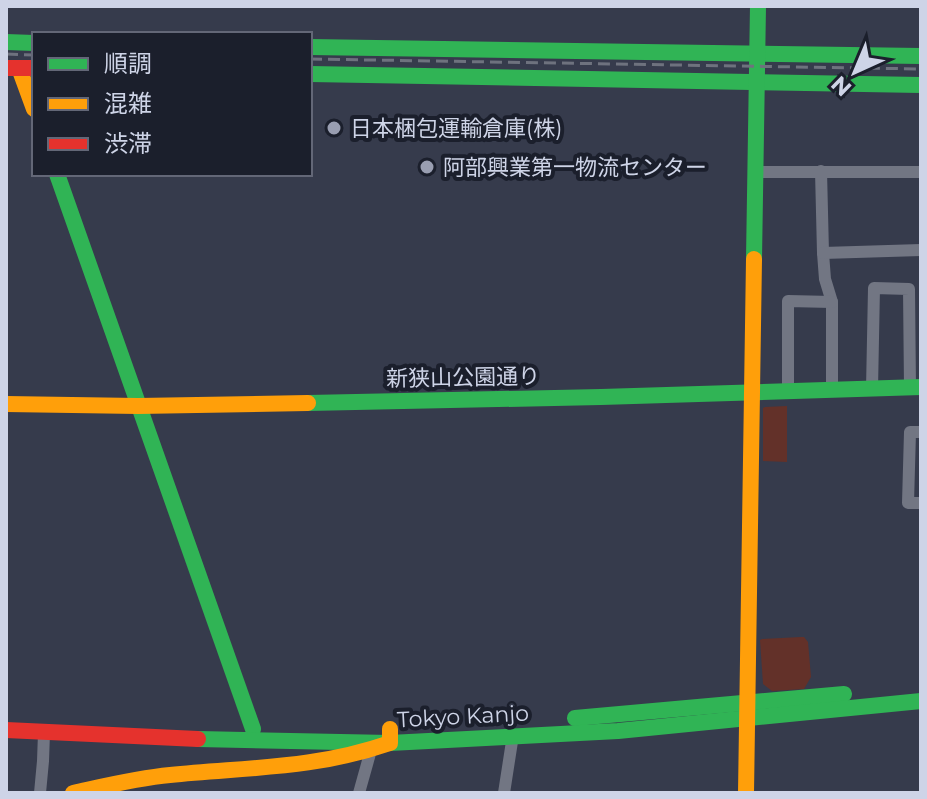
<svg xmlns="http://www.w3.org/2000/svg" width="927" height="799" viewBox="0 0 927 799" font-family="Montserrat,'Noto Sans JP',sans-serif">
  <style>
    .green { fill: #633129 }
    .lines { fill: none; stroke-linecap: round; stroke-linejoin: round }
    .street { stroke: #727683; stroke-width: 12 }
    .fast { stroke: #30b455; stroke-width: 16 }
    .slow { stroke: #ff9f0a; stroke-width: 16 }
    .jam { stroke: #e5322d; stroke-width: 16 }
    .rail { stroke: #6e727e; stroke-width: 3; stroke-dasharray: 12 6; stroke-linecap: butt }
    .poi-dot { fill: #999eb1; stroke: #1b1f2c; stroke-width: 3 }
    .labels { text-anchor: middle; stroke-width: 8; stroke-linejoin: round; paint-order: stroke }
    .poi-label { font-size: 22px; fill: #ced4e7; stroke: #1b1f2c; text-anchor: start }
    .street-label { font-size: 22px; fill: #ced4e7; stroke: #1b1f2c }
  </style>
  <rect width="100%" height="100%" fill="#363b4c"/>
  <!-- green -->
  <g class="green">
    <polygon points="787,406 787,462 763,461 763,408 765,407"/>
    <polygon points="801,637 804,637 808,642 811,677 804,689 772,691 763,684 760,640 762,639"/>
  </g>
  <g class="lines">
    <!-- street -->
    <g class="street">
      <polyline points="821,171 823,253 825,279 832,302 832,390"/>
      <polyline points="755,172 921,172"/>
      <polyline points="823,253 921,250"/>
      <polyline points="872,389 874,288 909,289 910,388"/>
      <polyline points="788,392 788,301 832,302"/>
      <polyline points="921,432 910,432 908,503 921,503"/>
      <polyline points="40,793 43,761 44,733"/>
      <polyline points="359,793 371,750"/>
      <polyline points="504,793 513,735"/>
    </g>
    <!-- fast -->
    <g class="fast">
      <polyline points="6,42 34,43"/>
      <polyline points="310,47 921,56"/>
      <polyline points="310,74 921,85"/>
      <polyline points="57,174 253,729"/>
      <polyline points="754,259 758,6"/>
      <polyline points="308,403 601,397 921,387"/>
      <polyline points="575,718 844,694"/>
      <polyline points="198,739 390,743 618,731 921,701"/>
    </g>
    <!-- slow -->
    <g class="slow">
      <polyline points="19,68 34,109"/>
      <polyline points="6,404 138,406 308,403"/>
      <path d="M73 793C105 786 137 778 170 775 248 767 315 769 390 743V729"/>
      <polyline points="746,793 754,259"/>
    </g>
    <!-- jam -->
    <g class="jam">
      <polyline points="6,68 34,68"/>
      <polyline points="6,730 198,739"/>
    </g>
    <!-- rail -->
    <g class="rail">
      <polyline points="6,54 34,55"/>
      <polyline points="310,59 921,69"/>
    </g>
  </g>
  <!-- markers -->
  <g class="poi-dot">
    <circle cx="334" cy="128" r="8"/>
    <circle cx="427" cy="167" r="8"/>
  </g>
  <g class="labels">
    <!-- poi labels -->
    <g class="poi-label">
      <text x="350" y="136">日本梱包運輸倉庫(株)</text>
      <text x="443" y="175">阿部興業第一物流センター</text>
    </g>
    <!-- street labels -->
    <g class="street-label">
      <text transform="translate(463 377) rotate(-1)" y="8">新狭山公園通り</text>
      <text transform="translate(463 716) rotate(-3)" y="8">Tokyo Kanjo</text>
    </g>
  </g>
  <!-- border -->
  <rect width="927" height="799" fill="none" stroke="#ced4e7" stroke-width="16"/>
  <!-- legend -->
  <rect x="32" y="32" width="280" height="144" fill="#1b1f2c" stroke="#636777" stroke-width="2"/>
  <rect x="48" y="58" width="40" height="12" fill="#30b455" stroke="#636777" stroke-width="2"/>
  <text x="104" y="72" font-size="24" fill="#ced4e7">順調</text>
  <rect x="48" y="98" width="40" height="12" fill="#ff9f0a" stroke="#636777" stroke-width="2"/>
  <text x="104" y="112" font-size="24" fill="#ced4e7">混雑</text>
  <rect x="48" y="138" width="40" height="12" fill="#e5322d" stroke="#636777" stroke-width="2"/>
  <text x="104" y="152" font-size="24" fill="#ced4e7">渋滞</text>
  <!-- north arrow -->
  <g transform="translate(855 72) rotate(224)" stroke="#1b1f2c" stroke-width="6" paint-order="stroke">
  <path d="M0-6L14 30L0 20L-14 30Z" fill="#ced4e7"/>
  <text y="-12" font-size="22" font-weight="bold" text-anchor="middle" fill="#ced4e7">N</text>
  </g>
</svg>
